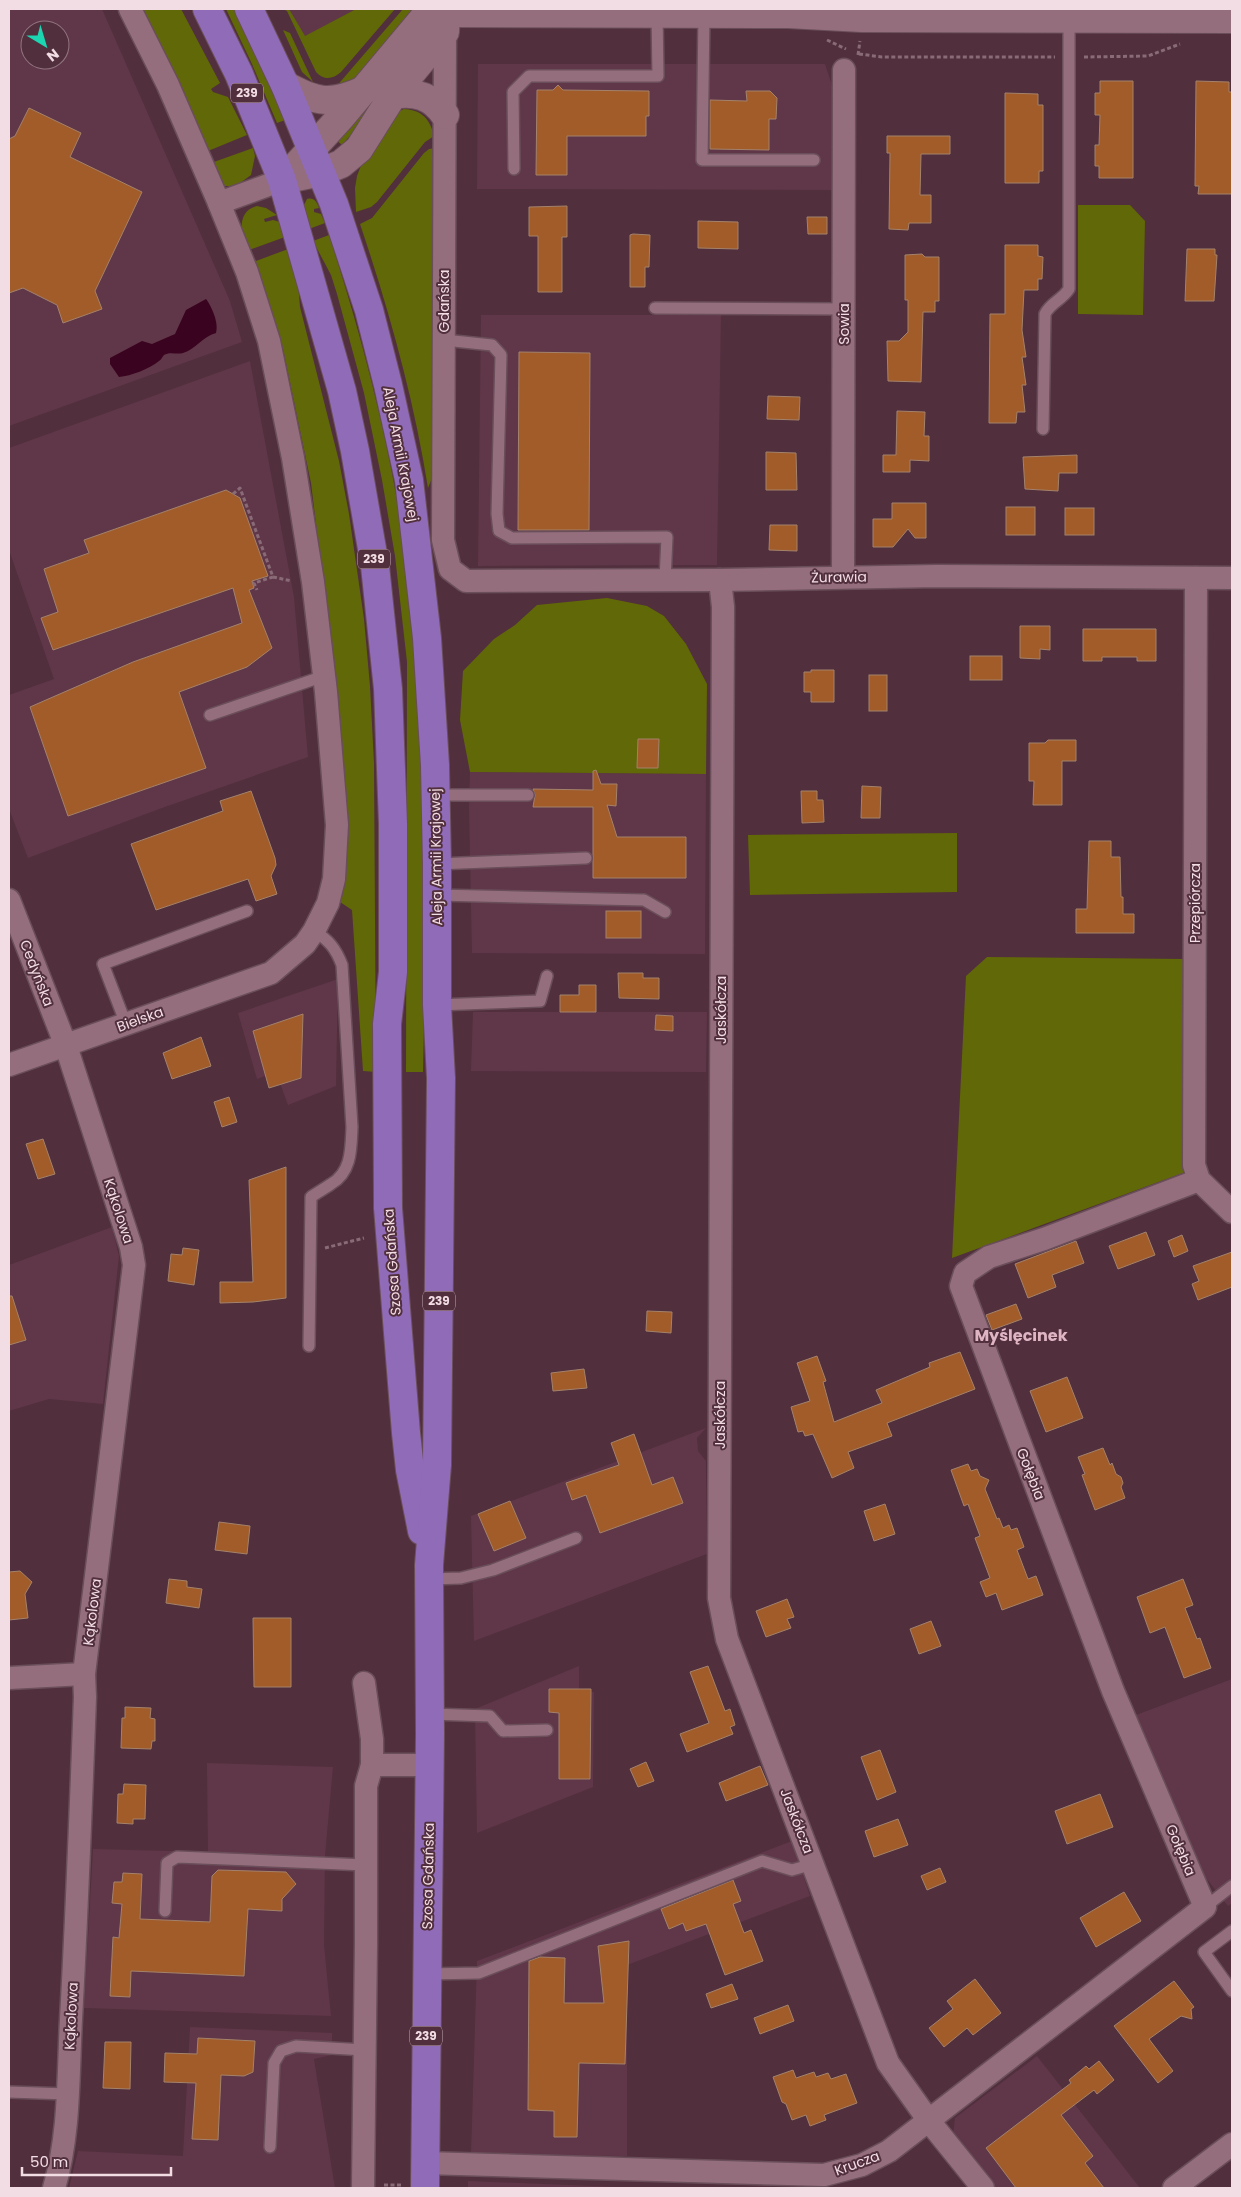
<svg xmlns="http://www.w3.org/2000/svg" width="1241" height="2197" viewBox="0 0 1241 2197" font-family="Poppins,sans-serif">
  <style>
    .built { fill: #603748; fill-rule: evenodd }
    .green { fill: #616807 }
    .water { fill: #3a0320 }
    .building { fill: #a15c29; stroke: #a4826b }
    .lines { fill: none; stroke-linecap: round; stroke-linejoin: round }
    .service-casing { stroke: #6a4e5a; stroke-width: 14 }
    .minor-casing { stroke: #6a4e5a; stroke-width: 25 }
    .tertiary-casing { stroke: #6a4e5a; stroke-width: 30 }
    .secondary-casing { stroke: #6a4e5a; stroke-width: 30 }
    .primary-casing { stroke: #6a4e5a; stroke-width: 30 }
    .path { stroke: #886b76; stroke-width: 3; stroke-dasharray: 4 2.5; stroke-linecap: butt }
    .service { stroke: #956e7d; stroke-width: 11 }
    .minor { stroke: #956e7d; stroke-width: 22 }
    .tertiary { stroke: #956e7d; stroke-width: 28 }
    .secondary { stroke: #956e7d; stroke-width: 28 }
    .primary { stroke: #906bb8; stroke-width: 28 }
    .labels { text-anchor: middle; stroke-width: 4; stroke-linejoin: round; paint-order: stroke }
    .shield { fill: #512f3d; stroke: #c2a9b2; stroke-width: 1 }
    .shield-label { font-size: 12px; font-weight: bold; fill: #f3dde4 }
    .street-label { font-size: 14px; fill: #f3dde4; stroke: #512f3d }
    .quarter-label { font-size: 16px; font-weight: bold; fill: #dfb5c4; stroke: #512f3d }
  </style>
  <rect width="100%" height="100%" fill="#512f3d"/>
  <!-- built -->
  <g class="built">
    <path d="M9 9H102L230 301 242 342 9 426ZM30 30H60V60H30Z"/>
    <polygon points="289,9 356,9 304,37"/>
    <polygon points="478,64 825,64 835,94 832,190 477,189"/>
    <polygon points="481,315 721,315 717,565 478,566"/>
    <polygon points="250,361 294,597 308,757 162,808 28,858 9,809 9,695 54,679 9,550 9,448"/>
    <polygon points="470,772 706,774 705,954 472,953 469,808"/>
    <polygon points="338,979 336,1086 288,1105 276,1072 257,1079 238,1013"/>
    <polygon points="473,1012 707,1012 706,1072 471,1071"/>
    <polygon points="112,1227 119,1256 103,1404 49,1399 9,1411 9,1265"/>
    <polygon points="706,1428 697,1438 698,1451 706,1461 707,1554 474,1641 471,1516"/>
    <polygon points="579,1666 579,1692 594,1692 593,1787 477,1833 475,1709"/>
    <polygon points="1232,1679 1232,1903 1228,1906 1199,1869 1136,1715"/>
    <polygon points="207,1763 333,1767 325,1856 324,1945 331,2016 84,2008 93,1849 208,1852"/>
    <polygon points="792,1841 810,1896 627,1965 627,2156 471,2155 477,1961"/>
    <polygon points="190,2027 332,2033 332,2055 314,2059 335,2188 69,2188 78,2151 183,2156"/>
    <polygon points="1037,2056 1140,2188 994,2188 953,2135 955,2118"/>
    <polygon points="468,2181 618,2187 663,2188 468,2188"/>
  </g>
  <!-- green -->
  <g class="green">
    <polygon points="139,9 181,9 220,83 211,89 213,92 228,97 247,135 208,151"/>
    <polygon points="226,9 237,9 288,119 277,123 252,64"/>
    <path d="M283 9H289L305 36 356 9H395L341 72C333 79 324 81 316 72L287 11Z"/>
    <polygon points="403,9 412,9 354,82 335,88"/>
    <polygon points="283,30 290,33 313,82 302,72"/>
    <polygon points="418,45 424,51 342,145 336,140"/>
    <path d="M404 109C422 110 430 119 434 136L425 142 377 202 371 207 356 212 355 188 357 176 363 160 393 114Z"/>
    <polygon points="253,148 255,156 251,175 236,186 223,186 211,163"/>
    <path d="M435 148 432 478 428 488C414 399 389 310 360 224L372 218 424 153 429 149Z"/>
    <path d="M307 199C314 197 317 202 319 208L314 209V212L321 214 325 223 309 229 303 207Z"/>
    <polygon points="1078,205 1130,205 1145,221 1143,315 1078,314"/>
    <path d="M257 206 266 208 277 215 264 219 265 222 273 220 280 222 285 237 246 251C242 235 235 212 257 206Z"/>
    <path d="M329 235C366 349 396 467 410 587 413 615 414 644 416 672 426 805 426 939 423 1072H406L407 662 395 556 382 480 364 393 337 294 331 275 313 241Z"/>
    <polygon points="291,248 297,270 300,307 339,461 349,514 364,619 370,686 374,763 376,1072 363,1071 352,910 337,900 324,589 311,483 283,349 253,262"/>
    <polygon points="607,598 647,606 664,616 686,644 707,684 706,774 470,772 460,720 463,671 494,639 515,625 537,605"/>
    <polygon points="957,833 957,892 750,895 748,835"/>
    <polygon points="987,957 1184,959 1183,1173 952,1258 966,976"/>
  </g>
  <!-- water -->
  <path class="water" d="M206 299C212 307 219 323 216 333 202 337 196 349 183 353 177 355 170 351 164 355 162 357 161 360 159 361 149 369 131 376 119 377L110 364V358L142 341 152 344 175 334 186 310Z"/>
  <!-- building -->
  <g class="building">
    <polygon points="1100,81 1133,81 1133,178 1099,178 1099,166 1095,166 1095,145 1099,145 1100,115 1095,115 1095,93 1100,93"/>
    <polygon points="1196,81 1229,82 1229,92 1232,92 1232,194 1198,194 1199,186 1195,186"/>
    <polygon points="558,85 563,90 649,91 649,116 646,116 646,136 567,136 567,175 536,175 537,90 553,90"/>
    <polygon points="746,91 770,91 777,98 776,119 769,119 769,150 710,149 710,100 747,101"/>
    <polygon points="1005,93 1038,94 1038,105 1043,105 1043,171 1039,171 1039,183 1005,183"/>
    <polygon points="29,108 81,133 70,157 142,192 95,291 102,309 63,323 57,305 23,288 9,293 9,139 15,136"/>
    <polygon points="887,136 950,136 950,154 921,154 920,195 931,195 931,223 909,223 908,230 889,229 890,153 887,153"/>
    <polygon points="567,206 567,237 562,237 562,292 538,292 538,236 529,236 529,207"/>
    <polygon points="807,217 827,217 827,234 808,234"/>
    <polygon points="698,221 738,222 738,249 698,248"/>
    <polygon points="633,234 650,235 649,267 645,267 645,287 630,287 630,235"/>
    <polygon points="1005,245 1038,245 1038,256 1043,257 1042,279 1038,279 1038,290 1024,290 1022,330 1026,357 1022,357 1026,385 1022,385 1025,412 1017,412 1016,423 989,423 990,314 1005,314"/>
    <polygon points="1187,249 1215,249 1215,255 1217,255 1214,301 1185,301"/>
    <polygon points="922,254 925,257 939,257 939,301 935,301 935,312 923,312 921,382 888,381 887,341 899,341 908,332 908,300 905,300 905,255"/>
    <polygon points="519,352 590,353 589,530 518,530"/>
    <polygon points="768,396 800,397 799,420 767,419"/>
    <polygon points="897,411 925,412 924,436 929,436 929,461 910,460 910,472 883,472 883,455 896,455"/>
    <polygon points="766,452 796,453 797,490 766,490"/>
    <polygon points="1077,455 1077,473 1059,473 1058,491 1025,489 1023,457"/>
    <polygon points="226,490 240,498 268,576 252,581 254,588 249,590 272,648 247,667 179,692 206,768 68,816 30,707 133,662 242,623 233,588 53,650 41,618 58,612 44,569 89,553 84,540"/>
    <polygon points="892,503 926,503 926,538 915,538 908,529 893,547 873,547 873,519 892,519"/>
    <rect x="1006" y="507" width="29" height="28"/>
    <rect x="1065" y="508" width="29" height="27"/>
    <polygon points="770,525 797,525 797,551 769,550"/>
    <polygon points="1020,626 1050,626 1050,650 1040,649 1040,659 1020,658"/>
    <polygon points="1083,629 1156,629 1156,661 1137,661 1137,657 1102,657 1102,661 1083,661"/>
    <rect x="970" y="656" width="32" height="24"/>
    <polygon points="811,670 834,670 834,702 811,702 811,692 804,692 804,672 811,672"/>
    <rect x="869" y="675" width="18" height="36"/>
    <polygon points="638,739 659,739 658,768 637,768"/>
    <polygon points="1048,740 1076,740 1076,761 1062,761 1062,805 1033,805 1034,781 1029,781 1029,743 1045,743"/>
    <polygon points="596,770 601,784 617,784 616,806 607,805 617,837 686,837 686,878 593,878 593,807 533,807 535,795 533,789 593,790 593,771"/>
    <polygon points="862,786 881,787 880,818 861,818"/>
    <polygon points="251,791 275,858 276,865 271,876 277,894 256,901 248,879 156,910 131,844 223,811 220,801"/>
    <polygon points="801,791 817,791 817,800 823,800 824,822 802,823"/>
    <polygon points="1089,841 1111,841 1111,857 1120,857 1121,897 1123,897 1123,914 1134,914 1134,933 1076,933 1076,909 1087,909"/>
    <rect x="606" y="911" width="35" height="27"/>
    <polygon points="618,973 643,973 643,978 659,978 659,999 619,998"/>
    <polygon points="579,985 596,985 596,1012 560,1012 560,995 579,995"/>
    <polygon points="303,1014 301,1078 269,1088 253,1031"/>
    <polygon points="656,1015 673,1016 673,1031 655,1030"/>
    <polygon points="201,1037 211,1066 172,1079 163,1053"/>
    <polygon points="229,1097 237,1122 222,1127 214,1102"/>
    <polygon points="43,1139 55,1174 38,1179 26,1144"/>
    <polygon points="286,1167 286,1298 253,1302 220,1303 220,1282 253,1282 249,1180"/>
    <polygon points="1146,1232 1155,1255 1118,1269 1109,1246"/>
    <polygon points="1182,1235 1188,1251 1174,1257 1168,1241"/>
    <polygon points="1076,1241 1084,1263 1052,1275 1056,1287 1028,1298 1015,1264"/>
    <polygon points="183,1248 199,1250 194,1285 168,1281 171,1254 182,1255"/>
    <polygon points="1232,1252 1232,1287 1198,1300 1192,1284 1199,1281 1193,1266"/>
    <polygon points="9,1296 12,1296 26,1340 9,1345"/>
    <polygon points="1016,1304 1022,1319 992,1330 986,1315"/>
    <polygon points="647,1311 672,1312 671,1333 646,1331"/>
    <polygon points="960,1352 975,1389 887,1423 892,1436 848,1452 854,1468 832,1478 813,1434 805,1436 803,1431 798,1432 791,1407 810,1401 797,1363 817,1356 826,1381 823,1382 834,1422 882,1403 876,1390 930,1367 929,1363"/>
    <polygon points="584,1369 587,1388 553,1391 551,1373"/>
    <polygon points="1067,1377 1083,1418 1046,1432 1030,1391"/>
    <polygon points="634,1434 652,1485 673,1477 683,1503 600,1533 586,1495 572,1500 566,1483 619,1465 611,1443"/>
    <polygon points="1103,1448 1110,1465 1112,1463 1116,1474 1121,1477 1123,1483 1121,1487 1125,1498 1095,1510 1082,1475 1085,1474 1078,1457"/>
    <polygon points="968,1464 971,1471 977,1469 980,1476 989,1480 985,1489 997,1519 999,1518 1003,1528 1009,1525 1011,1530 1017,1528 1024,1547 1017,1550 1028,1579 1036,1576 1043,1595 1002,1610 996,1593 986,1597 980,1582 990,1578 975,1538 980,1536 968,1504 964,1506 951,1470"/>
    <polygon points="510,1501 526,1538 494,1551 478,1514"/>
    <polygon points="885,1504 895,1534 874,1541 864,1511"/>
    <polygon points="219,1522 250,1526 247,1554 215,1550"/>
    <polygon points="20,1571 32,1582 25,1594 28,1618 9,1620 9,1572"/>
    <polygon points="169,1579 187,1581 187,1587 202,1589 199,1608 166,1603"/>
    <polygon points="1183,1579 1193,1605 1185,1608 1197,1639 1200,1638 1211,1668 1184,1678 1165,1627 1150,1633 1137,1597"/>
    <polygon points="787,1599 794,1617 787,1619 791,1628 766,1637 756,1611"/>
    <polygon points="253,1618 291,1618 291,1687 254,1687"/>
    <polygon points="931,1621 941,1646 919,1654 910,1629"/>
    <polygon points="708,1666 725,1711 730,1709 735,1725 730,1727 733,1734 687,1752 680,1734 709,1723 690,1672"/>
    <polygon points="549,1689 591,1689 590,1779 559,1779 559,1713 549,1712"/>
    <polygon points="125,1707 151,1708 150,1718 155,1719 155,1741 152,1741 151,1749 121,1748 122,1718 125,1718"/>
    <polygon points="880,1750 896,1792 877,1800 861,1757"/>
    <polygon points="646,1762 654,1781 638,1787 630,1769"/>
    <polygon points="760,1766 768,1785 726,1801 719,1783"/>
    <polygon points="124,1784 146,1785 145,1819 133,1819 133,1824 117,1823 118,1794 123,1794"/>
    <polygon points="1100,1794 1113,1827 1067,1844 1055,1811"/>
    <polygon points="898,1819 908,1845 874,1857 865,1831"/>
    <polygon points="940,1868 946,1882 927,1890 921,1876"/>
    <polygon points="218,1870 286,1872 296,1884 282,1899 282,1911 248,1909 244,1976 131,1971 130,1997 110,1996 113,1937 119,1938 122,1904 112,1903 114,1882 122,1882 123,1873 142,1874 140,1919 210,1922 212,1876"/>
    <polygon points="733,1880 741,1901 733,1904 744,1933 751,1930 763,1961 725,1975 706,1924 686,1931 683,1923 669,1929 661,1909"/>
    <polygon points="1124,1892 1141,1921 1096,1947 1080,1918"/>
    <polygon points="629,1941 625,2064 579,2063 577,2137 554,2137 554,2111 528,2110 529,1961 540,1957 565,1958 564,2003 604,2003 598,1946"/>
    <polygon points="975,1979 1001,2013 973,2035 967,2028 944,2047 929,2028 953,2009 947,2001"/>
    <polygon points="1174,1981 1194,2007 1191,2009 1192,2019 1181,2016 1149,2039 1173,2071 1158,2083 1114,2026"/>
    <polygon points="732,1984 738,1999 711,2008 706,1994"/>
    <polygon points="788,2005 794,2021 760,2034 754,2018"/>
    <polygon points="198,2038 255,2041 253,2072 244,2076 221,2075 218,2140 192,2139 196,2083 164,2082 165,2053 197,2054"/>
    <polygon points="105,2042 131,2042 130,2089 103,2088"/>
    <polygon points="1099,2061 1114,2080 1097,2094 1094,2090 1061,2115 1093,2156 1085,2163 1104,2188 1016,2188 986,2148 1071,2083 1069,2080 1086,2066 1089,2069"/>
    <polygon points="793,2070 796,2078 814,2072 816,2077 828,2073 831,2079 846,2074 857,2103 824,2115 826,2120 810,2126 806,2115 792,2120 786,2104 782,2102 773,2077"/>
  </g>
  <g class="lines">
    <defs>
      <g id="service">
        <polyline points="704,14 702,160 814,160"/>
        <polyline points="514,169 513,92 529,76 658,76 657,13"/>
        <polyline points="655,308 844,309"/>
        <polyline points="444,340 492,345 501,355 497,514 499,531 512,538 667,537 665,580"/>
        <path d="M1043 429 1045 314C1050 303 1062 300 1069 289V19"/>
        <polyline points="210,715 324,676"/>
        <polyline points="436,795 528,795"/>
        <polyline points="437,864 586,858"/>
        <polyline points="437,895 644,900 665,912"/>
        <polyline points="437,1005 540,1001 547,976"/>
        <polyline points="126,1024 103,964 247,911"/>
        <path d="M309 1346 311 1197C318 1192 324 1189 331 1184 352 1172 351 1148 352 1127L342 965C336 949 329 940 314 931"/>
        <polyline points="430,1579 461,1578 493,1570 576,1538"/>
        <polyline points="430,1714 490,1716 503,1731 547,1730"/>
        <polyline points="1205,1907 1232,1886"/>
        <polyline points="165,1911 167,1863 177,1857 365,1865"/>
        <polyline points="1232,1931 1204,1952 1232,1991"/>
        <polyline points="427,1974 479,1973 762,1861 792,1870 813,1864"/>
        <polyline points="9,2092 67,2094"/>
        <polyline points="270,2147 274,2063 281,2051 296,2046 365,2050"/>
      </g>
      <g id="minor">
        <polyline points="445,32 443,540 450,569 466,581 720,580 937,576 1232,578"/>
        <polyline points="219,203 282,180"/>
        <polyline points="843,577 844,70"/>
        <polyline points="1196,578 1194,1165 1199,1180 1232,1212"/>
        <polyline points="720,580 723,607 719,1598 727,1639 888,2063 929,2121 983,2188"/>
        <path d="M9 900 66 1046 131 1247 134 1265 84 1674 85 1697C81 1804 77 1912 71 2019 68 2075 70 2134 54 2188"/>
        <polyline points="9,1065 271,973 305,944 314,931 328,903 334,879 337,825 326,692 313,582 293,458 269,341 247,272 219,203 168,85 130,9"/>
        <polyline points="9,1678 84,1674"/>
        <polyline points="364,1683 372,1739 372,1765"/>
        <polyline points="425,2163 824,2175 862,2165 889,2151 1205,1907 1113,1691 961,1286 965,1273 989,1257 1044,1239 1199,1180"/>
        <polyline points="363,2188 366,1942 366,1786 372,1765 429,1765"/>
        <polyline points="1174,2188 1232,2144"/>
      </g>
      <polyline id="tertiary" points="446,13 788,14 862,18 1232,19"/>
      <g id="secondary">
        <path d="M285 85C317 103 331 105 364 90"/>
        <path d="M393 95C415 91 432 96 445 115"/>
        <polyline points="296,166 341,117 423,19 446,13"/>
        <polyline points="282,180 321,172 341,164 359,149 393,95 445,32 446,9"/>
      </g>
      <g id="primary">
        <polyline points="207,9 239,74 282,180 342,391 355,451 375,566 388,689 393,824 393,972 387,1024 388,1208 406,1433 410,1470 422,1531"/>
        <polyline points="249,9 285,85 334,204 369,310 388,385 409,480 427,638 435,765 437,864 437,1005 441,1078 437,1465 429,1565 430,1734 425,2188"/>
      </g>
    </defs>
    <!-- service casing -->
    <use href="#service" class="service-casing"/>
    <!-- minor casing -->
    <use href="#minor" class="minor-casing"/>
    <!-- tertiary casing -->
    <use href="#tertiary" class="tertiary-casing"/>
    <!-- secondary casing -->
    <use href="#secondary" class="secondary-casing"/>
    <!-- primary casing -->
    <use href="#primary" class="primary-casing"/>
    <!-- path -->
    <g class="path">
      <polyline points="827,40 846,49"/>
      <polyline points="859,54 882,57 1055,57"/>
      <polyline points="858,55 860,41"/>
      <polyline points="1084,57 1148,56 1180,44"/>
      <polyline points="233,494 240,488 273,577 254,583 257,590"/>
      <polyline points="273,577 292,581"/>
      <polyline points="325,1248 364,1238"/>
      <polyline points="384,2185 403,2185"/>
    </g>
    <!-- service -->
    <use href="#service" class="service"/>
    <!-- minor -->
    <use href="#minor" class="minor"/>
    <!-- tertiary -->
    <use href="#tertiary" class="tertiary"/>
    <!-- secondary -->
    <use href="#secondary" class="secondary"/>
    <!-- primary -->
    <use href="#primary" class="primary"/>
  </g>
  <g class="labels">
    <!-- shield labels -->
    <g class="shield">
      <rect x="231" y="83.5" width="32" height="19" rx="4"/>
      <rect x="358" y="549.5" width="32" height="19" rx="4"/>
      <rect x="423" y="1291.5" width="32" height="19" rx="4"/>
      <rect x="410" y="2026.5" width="32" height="19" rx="4"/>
    </g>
    <g class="shield-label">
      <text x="247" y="97">239</text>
      <text x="374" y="563">239</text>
      <text x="439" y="1305">239</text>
      <text x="426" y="2040">239</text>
    </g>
    <!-- street labels -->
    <g class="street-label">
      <text transform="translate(444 301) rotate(-90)" y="5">Gdańska</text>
      <text transform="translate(844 324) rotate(-90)" y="5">Sowia</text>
      <text transform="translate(401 454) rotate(79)" y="5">Aleja Armii Krajowej</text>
      <text transform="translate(839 577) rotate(-1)" y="5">Żurawia</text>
      <text transform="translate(436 857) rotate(-91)" y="5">Aleja Armii Krajowej</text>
      <text transform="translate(1195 903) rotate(-90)" y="5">Przepiórcza</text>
      <text transform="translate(37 973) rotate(69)" y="5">Cedyńska</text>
      <text transform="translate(721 1010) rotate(-90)" y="5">Jaskółcza</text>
      <text transform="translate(140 1019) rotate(-20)" y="5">Bielska</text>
      <text transform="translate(119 1211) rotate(72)" y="5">Kąkolowa</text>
      <text transform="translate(392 1262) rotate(-94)" y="5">Szosa Gdańska</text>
      <text transform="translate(720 1415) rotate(-90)" y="5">Jaskółcza</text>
      <text transform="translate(1031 1474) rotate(69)" y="5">Gołębia</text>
      <text transform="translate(92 1612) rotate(-83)" y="5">Kąkolowa</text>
      <text transform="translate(797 1821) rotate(69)" y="5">Jaskółcza</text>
      <text transform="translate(1181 1850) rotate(67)" y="5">Gołębia</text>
      <text transform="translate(428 1876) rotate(-89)" y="5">Szosa Gdańska</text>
      <text transform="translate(71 2016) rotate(-87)" y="5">Kąkolowa</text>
      <text transform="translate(857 2163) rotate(-20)" y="5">Krucza</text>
    </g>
    <!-- quarter labels -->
    <g class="quarter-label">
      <text x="1021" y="1341">Myślęcinek</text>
    </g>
  </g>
  <!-- border -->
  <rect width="1241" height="2197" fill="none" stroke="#f3dde4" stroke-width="20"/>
  <!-- north arrow -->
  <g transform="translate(45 45) rotate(142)"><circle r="24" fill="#512f3d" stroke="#927580"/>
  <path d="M0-4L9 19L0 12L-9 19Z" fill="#1cd5b1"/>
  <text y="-8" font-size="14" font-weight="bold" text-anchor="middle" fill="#f3dde4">N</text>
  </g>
  <!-- scale -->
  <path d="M22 2167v8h149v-8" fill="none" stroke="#f3dde4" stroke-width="2.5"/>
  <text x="30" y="2167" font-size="15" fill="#f3dde4" stroke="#512f3d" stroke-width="4" paint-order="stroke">50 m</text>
</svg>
